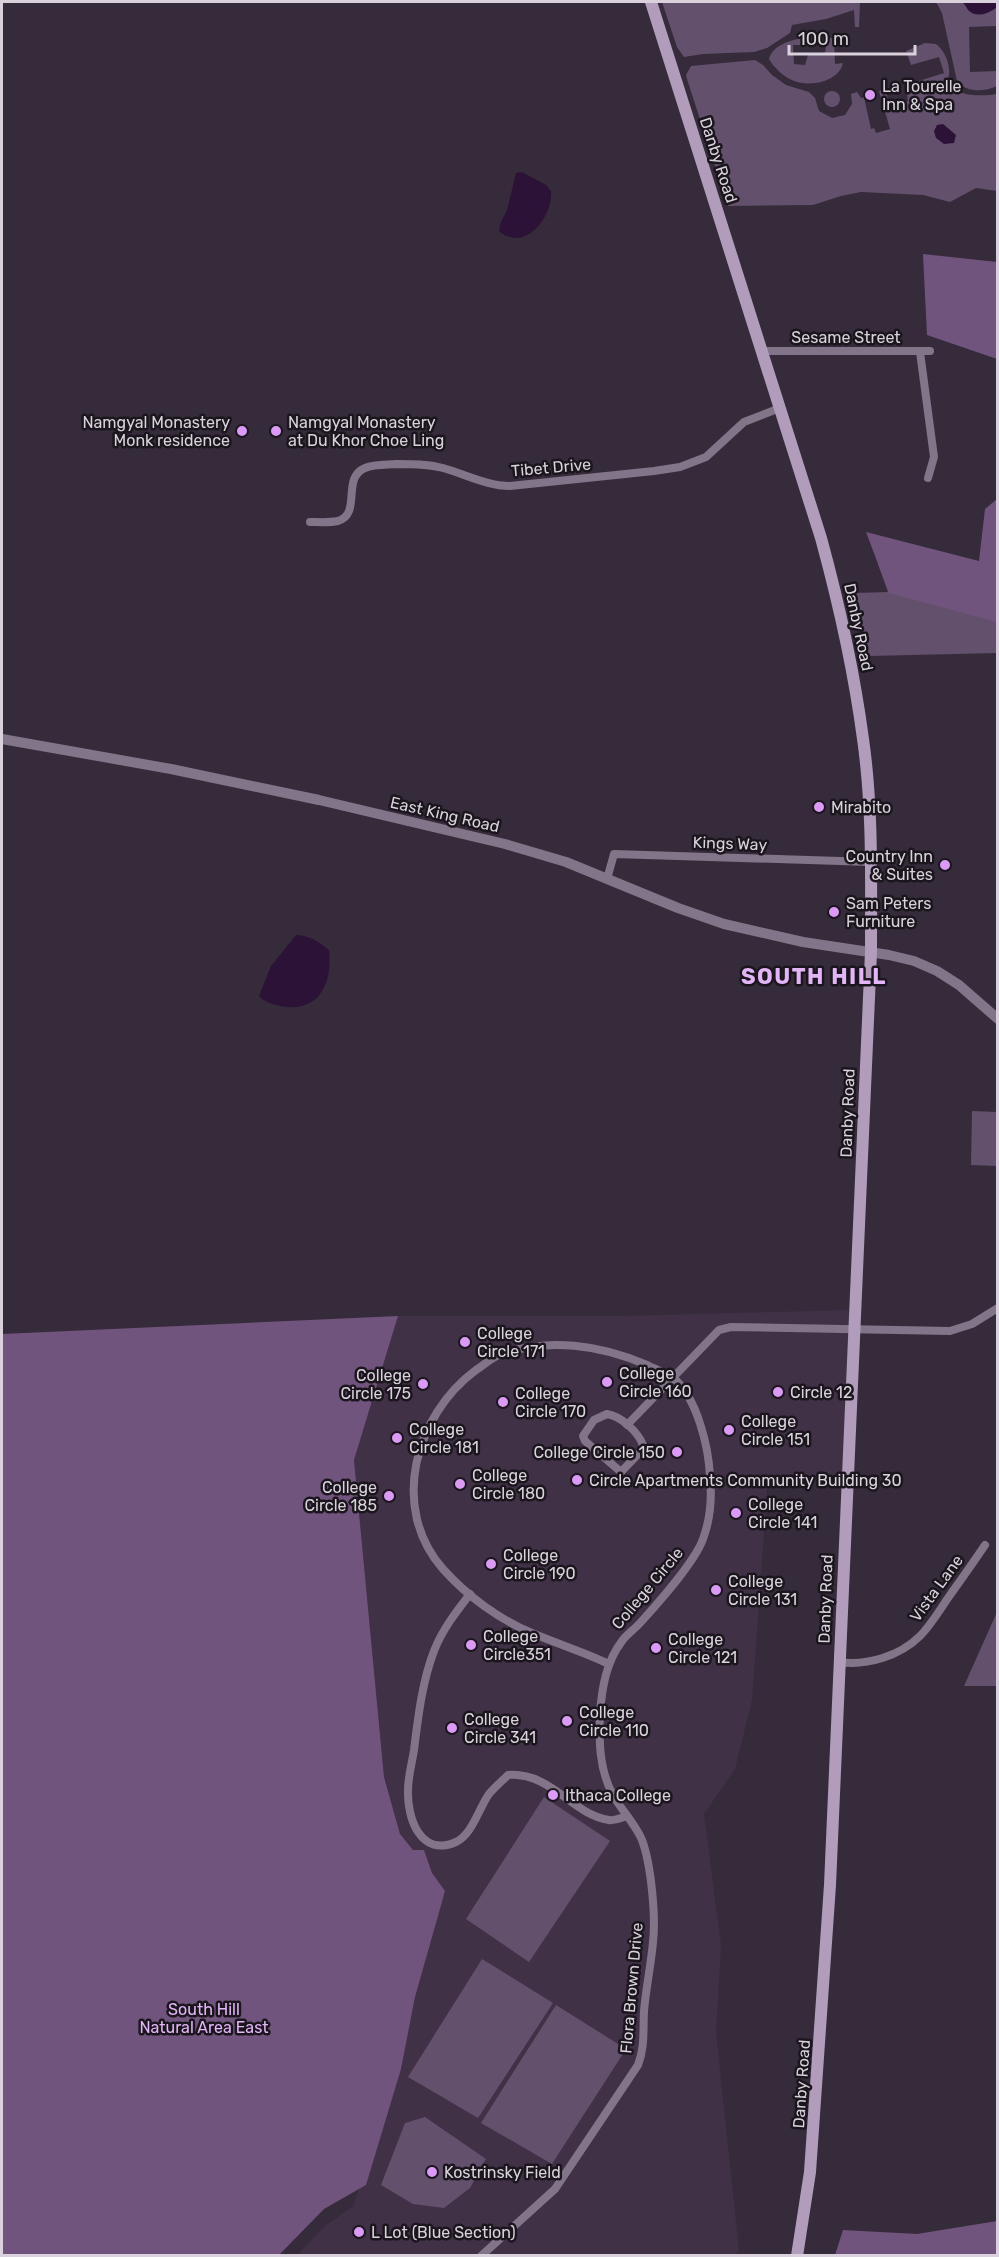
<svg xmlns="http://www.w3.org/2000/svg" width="999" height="2257" viewBox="0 0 999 2257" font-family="Rubik,sans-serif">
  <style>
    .built { fill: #403147 }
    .green { fill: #63506c }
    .forest { fill: #71547d }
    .water { fill: #2c1237 }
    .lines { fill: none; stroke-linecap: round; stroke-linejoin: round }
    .minor { stroke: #837589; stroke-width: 8 }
    .tertiary { stroke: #837589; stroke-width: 10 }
    .secondary { stroke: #b29cbb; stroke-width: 12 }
    .poi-dot { fill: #da9af6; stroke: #1b161d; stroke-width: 2 }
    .labels { text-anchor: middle; stroke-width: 5; stroke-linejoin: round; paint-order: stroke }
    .poi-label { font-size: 16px; fill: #d9d2dc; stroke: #1b161d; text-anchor: start }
    .street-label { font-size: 16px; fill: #d9d2dc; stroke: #1b161d }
    .park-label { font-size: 16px; fill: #e4b5f8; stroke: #1b161d }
    .district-label { font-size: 22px; font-weight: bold; letter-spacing: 1.5px; fill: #e2b5f6; stroke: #1b161d }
  </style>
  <rect width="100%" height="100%" fill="#362b3b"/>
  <!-- built -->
  <polygon class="built" points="855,1310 847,1478 768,1476 752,1700 735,1769 704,1814 721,1945 716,2033 739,2250 735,2256 296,2256 324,2227 353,2206 401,2069 415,1997 432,1873 424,1850 413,1850 400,1834 384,1777 354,1460 398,1316 619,1316"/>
  <!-- green -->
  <g class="green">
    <polygon points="662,2 860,2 859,27 855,27 854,10 826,19 792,25 790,33 767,48 754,52 703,54 684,57 677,47"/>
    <path d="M936 2H997V26L969 27 970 72 997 71V86C984 92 967 93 957 81L942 13Z"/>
    <path d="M827 37 834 39 835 64 843 63C839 82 810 87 794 81 784 77 774 68 769 59 773 45 789 41 802 38L804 40V45H793L794 64 805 65 808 55 825 54Z"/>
    <path d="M925 43 936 44C944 50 950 63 949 73 949 78 947 77 949 82 956 98 984 96 997 94V191L976 188 950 202 923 195 861 192 841 196 813 205 728 206 687 79 686 75 691 66 755 60 763 65 772 75 786 85 809 92 815 98 819 111 832 118 845 115 852 104 851 94 857 92 861 98 864 97 871 129 874 128 876 133 890 129 879 91 885 89 891 107 908 101 906 85 944 73 939 57 911 65 906 51Z"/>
    <circle cx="832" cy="99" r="8"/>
    <polygon points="997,561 997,653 869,656 855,593 888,592 878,564"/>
    <polygon points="972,1111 997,1112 997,1166 971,1165"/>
    <polygon points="997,1612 997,1686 964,1686"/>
    <polygon points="544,1797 610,1841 529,1962 466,1919"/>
    <polygon points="482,1959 553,2003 478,2118 408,2077"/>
    <polygon points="556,2005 626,2049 552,2164 481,2123"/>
    <polygon points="425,2117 486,2159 470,2188 444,2208 413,2204 381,2185 405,2123"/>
  </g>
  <!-- forest -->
  <g class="forest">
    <polygon points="923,254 997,262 997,359 927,335"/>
    <polygon points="997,499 997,622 889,593 866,532 979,561 985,509"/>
    <polygon points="398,1316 354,1460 384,1777 400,1834 413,1850 424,1850 432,1873 445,1891 415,1997 401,2069 366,2185 324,2209 279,2255 2,2255 2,1334"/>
    <polygon points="997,2221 997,2255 835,2255 843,2230 917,2234"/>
  </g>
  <!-- water -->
  <g class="water">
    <path d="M962 2H997V7C990 13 976 19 968 10 966 7 965 4 962 2Z"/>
    <polygon points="943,124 956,135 954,143 944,144 936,138 934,131 937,125"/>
    <path d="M522 172 546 185 551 191C553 218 524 253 499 231L500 224 507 210 516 173Z"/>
    <path d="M296 935C309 935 319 942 329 950 333 984 318 1014 280 1006 272 1004 264 1002 259 996L271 966Z"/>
  </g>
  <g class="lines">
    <!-- minor -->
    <g class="minor">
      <polyline points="762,351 930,351"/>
      <polyline points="920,352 934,457 928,478"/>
      <path d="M310 522C318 522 329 523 338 521 362 514 341 478 365 468 375 464 387 465 397 464 413 464 428 464 443 468 465 474 487 486 510 486L654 471 680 467 706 457 744 422 780 408"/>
      <polyline points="607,879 614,854 871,862"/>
      <path d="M607 1414C621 1416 638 1432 643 1445V1449L621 1472 585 1441 583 1436 594 1420Z"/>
      <polyline points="627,1425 719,1330 731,1327 950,1331 972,1324 998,1308"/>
      <path d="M470 1594C456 1612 442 1630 434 1651 422 1682 418 1718 414 1750 412 1763 408 1777 408 1790 407 1817 420 1858 456 1842 472 1835 479 1808 489 1794 495 1787 502 1781 508 1775 552 1772 571 1814 609 1820 614 1821 621 1818 627 1816"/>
      <path d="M839 1662C867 1666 900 1656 920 1636 931 1625 939 1611 948 1598 960 1581 973 1563 985 1545"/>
      <path d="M481 2256 555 2189 638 2065C645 2047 643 2030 644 2011 646 1988 651 1965 653 1942 656 1916 651 1864 642 1840 635 1823 620 1809 612 1793 599 1768 599 1741 600 1713 602 1688 606 1662 622 1641 627 1634 635 1629 641 1622 658 1603 695 1562 703 1539 710 1520 712 1498 710 1478 709 1448 697 1396 672 1377 665 1372 654 1369 647 1365 601 1345 548 1337 499 1355 491 1358 484 1365 476 1370 415 1415 389 1508 443 1569 467 1596 500 1620 532 1633 558 1644 584 1652 609 1664"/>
    </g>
    <!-- tertiary -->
    <polyline class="tertiary" points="2,739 171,769 319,800 505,844 566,862 678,908 724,924 803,942 889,955 914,961 937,971 959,985 998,1019"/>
    <!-- secondary -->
    <path class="secondary" d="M651 2 821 538C839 604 854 671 863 739 873 808 871 882 871 952L830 1885 810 2172 797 2256"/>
  </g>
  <!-- markers -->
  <g class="poi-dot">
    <circle cx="870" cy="95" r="6"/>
    <circle cx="242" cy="431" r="6"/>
    <circle cx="276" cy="431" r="6"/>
    <circle cx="819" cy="807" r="6"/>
    <circle cx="945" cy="865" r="6"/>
    <circle cx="834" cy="912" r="6"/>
    <circle cx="465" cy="1342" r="6"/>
    <circle cx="607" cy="1382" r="6"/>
    <circle cx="423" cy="1384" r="6"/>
    <circle cx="778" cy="1392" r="6"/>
    <circle cx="503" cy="1402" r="6"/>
    <circle cx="729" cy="1430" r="6"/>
    <circle cx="397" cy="1438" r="6"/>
    <circle cx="677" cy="1452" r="6"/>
    <circle cx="577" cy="1480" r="6"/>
    <circle cx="460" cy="1484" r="6"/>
    <circle cx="389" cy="1496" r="6"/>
    <circle cx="736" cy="1513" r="6"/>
    <circle cx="491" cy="1564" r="6"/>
    <circle cx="716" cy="1590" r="6"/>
    <circle cx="471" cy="1645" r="6"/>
    <circle cx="656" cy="1648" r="6"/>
    <circle cx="567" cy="1721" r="6"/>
    <circle cx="452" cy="1728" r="6"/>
    <circle cx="553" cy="1795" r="6"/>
    <circle cx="432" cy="2172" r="6"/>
    <circle cx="359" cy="2232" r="6"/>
  </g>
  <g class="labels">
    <!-- poi labels -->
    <g class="poi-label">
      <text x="882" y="92">La Tourelle<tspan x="882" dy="18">Inn &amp; Spa</tspan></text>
      <text x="230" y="428" text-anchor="end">Namgyal Monastery<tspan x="230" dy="18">Monk residence</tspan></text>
      <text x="288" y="428">Namgyal Monastery<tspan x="288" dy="18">at Du Khor Choe Ling</tspan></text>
      <text x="831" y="813">Mirabito</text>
      <text x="933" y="862" text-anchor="end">Country Inn<tspan x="933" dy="18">&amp; Suites</tspan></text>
      <text x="846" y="909">Sam Peters<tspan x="846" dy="18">Furniture</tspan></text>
      <text x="477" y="1339">College<tspan x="477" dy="18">Circle 171</tspan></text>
      <text x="619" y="1379">College<tspan x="619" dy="18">Circle 160</tspan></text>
      <text x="411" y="1381" text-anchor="end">College<tspan x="411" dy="18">Circle 175</tspan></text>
      <text x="790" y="1398">Circle 12</text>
      <text x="515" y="1399">College<tspan x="515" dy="18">Circle 170</tspan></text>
      <text x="741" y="1427">College<tspan x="741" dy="18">Circle 151</tspan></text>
      <text x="409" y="1435">College<tspan x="409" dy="18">Circle 181</tspan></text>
      <text x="665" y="1458" text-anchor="end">College Circle 150</text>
      <text x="472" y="1481">College<tspan x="472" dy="18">Circle 180</tspan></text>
      <text x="589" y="1486">Circle Apartments Community Building 30</text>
      <text x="377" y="1493" text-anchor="end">College<tspan x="377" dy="18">Circle 185</tspan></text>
      <text x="748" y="1510">College<tspan x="748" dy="18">Circle 141</tspan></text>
      <text x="503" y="1561">College<tspan x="503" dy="18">Circle 190</tspan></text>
      <text x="728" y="1587">College<tspan x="728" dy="18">Circle 131</tspan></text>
      <text x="483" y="1642">College<tspan x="483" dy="18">Circle351</tspan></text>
      <text x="668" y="1645">College<tspan x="668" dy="18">Circle 121</tspan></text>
      <text x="579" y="1718">College<tspan x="579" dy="18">Circle 110</tspan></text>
      <text x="464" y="1725">College<tspan x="464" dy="18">Circle 341</tspan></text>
      <text x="565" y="1801">Ithaca College</text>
      <text x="444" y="2178">Kostrinsky Field</text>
      <text x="371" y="2238">L Lot (Blue Section)</text>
    </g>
    <!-- street labels -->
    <g class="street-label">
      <text transform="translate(719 160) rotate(72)" y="6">Danby Road</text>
      <text x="846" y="343">Sesame Street</text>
      <text transform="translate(551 467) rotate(-5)" y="6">Tibet Drive</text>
      <text transform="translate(859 627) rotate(78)" y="6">Danby Road</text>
      <text transform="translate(445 814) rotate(13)" y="6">East King Road</text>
      <text transform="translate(730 843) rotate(2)" y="6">Kings Way</text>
      <text transform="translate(847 1113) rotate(-88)" y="6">Danby Road</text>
      <text transform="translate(647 1588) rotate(-50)" y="6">College Circle</text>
      <text transform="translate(936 1588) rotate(-54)" y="6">Vista Lane</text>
      <text transform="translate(825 1599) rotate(-88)" y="6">Danby Road</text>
      <text transform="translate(631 1988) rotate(-85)" y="6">Flora Brown Drive</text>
      <text transform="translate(801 2084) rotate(-86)" y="6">Danby Road</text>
    </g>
    <!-- park labels -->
    <g class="park-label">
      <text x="204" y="2015">South Hill<tspan x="204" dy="18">Natural Area East</tspan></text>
    </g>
    <!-- district labels -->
    <g class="district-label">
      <text x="814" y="984">SOUTH HILL</text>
    </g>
  </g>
  <!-- border -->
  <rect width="999" height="2257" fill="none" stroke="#d9d2dc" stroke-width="6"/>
  <!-- scale -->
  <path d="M789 45v9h126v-9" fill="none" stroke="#d9d2dc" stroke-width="3"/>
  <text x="798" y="45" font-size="18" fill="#d9d2dc" stroke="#1b161d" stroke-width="4.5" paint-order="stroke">100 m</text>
</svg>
